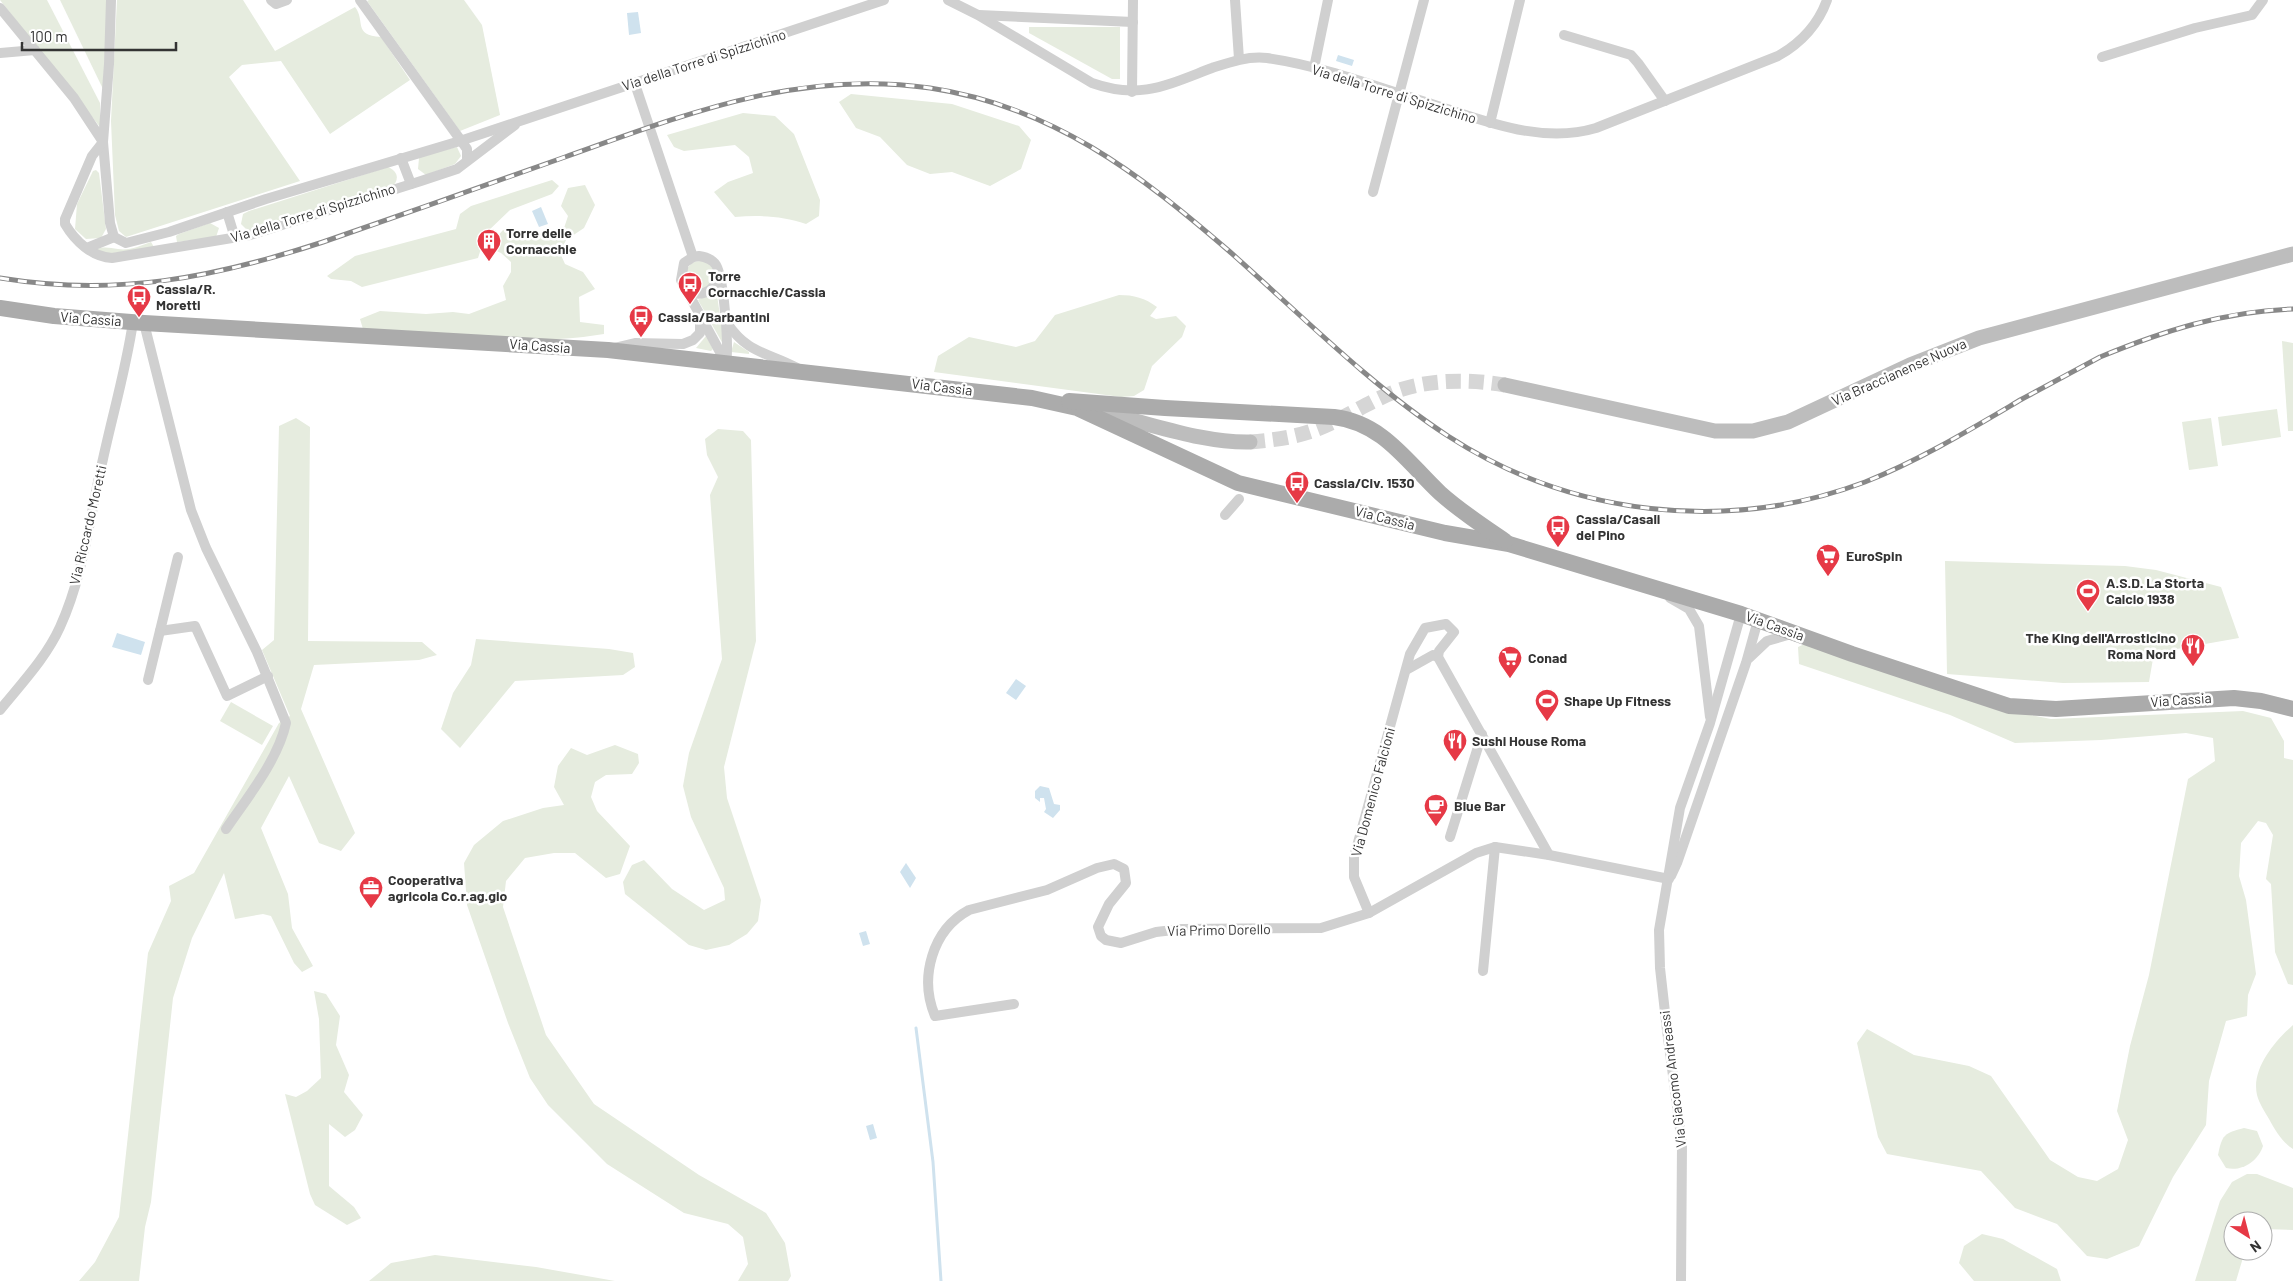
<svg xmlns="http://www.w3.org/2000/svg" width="2293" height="1281" viewBox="0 0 2293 1281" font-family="Barlow,sans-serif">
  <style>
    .green { fill: #e6ecdf }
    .water { fill: #cfe2ee }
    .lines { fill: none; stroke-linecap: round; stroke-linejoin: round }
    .stream { stroke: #cfe2ee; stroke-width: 3 }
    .secondary-tunnel { stroke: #d6d6d6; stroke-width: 15; stroke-dasharray: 15 8; stroke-linecap: butt }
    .minor { stroke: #d0d0d0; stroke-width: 10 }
    .secondary { stroke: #bdbdbd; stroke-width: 15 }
    .primary { stroke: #ababab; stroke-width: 16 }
    .rail-casing { stroke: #888; stroke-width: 5 }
    .rail { stroke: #fff; stroke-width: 3; stroke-dasharray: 9; stroke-linecap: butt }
    .labels { text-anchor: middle; stroke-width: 5; stroke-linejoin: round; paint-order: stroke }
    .street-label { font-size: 14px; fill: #333; stroke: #fff }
    .poi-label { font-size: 14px; font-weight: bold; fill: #333; stroke: #fff; text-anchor: start }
  </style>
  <rect width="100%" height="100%" fill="#fff"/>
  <!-- green -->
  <g class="green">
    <polygon points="0,0 47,0 100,103 100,127"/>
    <polygon points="60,0 108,0 103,89"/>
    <path d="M117 0H243L275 51 355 7C366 21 352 35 381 37L410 80 330 134 281 61 242 65 229 77 300 181 126 237 119 231 115 215 111 121Z"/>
    <polygon points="369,0 464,0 482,25 500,115 460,131 367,1"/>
    <polygon points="1029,27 1120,27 1120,79 1112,79 1029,33"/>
    <polygon points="851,94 952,104 1019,126 1031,140 1021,169 990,186 952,172 930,174 907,165 880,137 856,128 839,102"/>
    <path d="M743 113 775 116 794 134 820 200 819 216 806 224C783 216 760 215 735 217L714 192 728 182 753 173 749 157 735 145 684 151 674 147 667 135Z"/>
    <polygon points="457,147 461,156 455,164 426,175 418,169 419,158 424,155"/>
    <path d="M388 167C399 172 399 180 392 187L248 231 241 224 243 214 249 211Z"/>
    <polygon points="96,170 99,173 106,229 101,238 86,239 75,229 77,204 93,171"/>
    <polygon points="552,180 559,186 552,194 510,210 486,233 478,258 362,287 351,281 331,279 327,276 355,256 456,229 460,214 471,206"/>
    <path d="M585 185 595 205 584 228 566 240 560 253 565 264 583 272 595 289 579 297 580 322 604 325V334C525 347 442 337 363 329L360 319 380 311 426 314 453 312 469 314 506 300 503 286 511 272V262L501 253 488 247 503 230 526 236 537 233 563 231 568 216 561 206 568 188Z"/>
    <polygon points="210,223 219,228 216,237 177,242 176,236 179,234"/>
    <path d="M151 242 154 247 107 254 98 252 97 249C105 246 110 248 118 249 129 251 140 246 151 242Z"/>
    <circle cx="700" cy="275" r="14"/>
    <polygon points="716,289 724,341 723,344 698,300"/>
    <path d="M1119 295C1134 295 1145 298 1157 307L1150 316 1156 319 1176 316 1186 326 1182 337 1152 366 1144 390 1134 396 1121 397 934 372 938 356 969 337 1016 347 1035 341 1055 315Z"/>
    <polygon points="706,336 713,349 711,351 696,348"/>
    <polygon points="2282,341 2293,343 2293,431 2288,431"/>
    <polygon points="734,342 749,352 749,354 731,352"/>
    <polygon points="2277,409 2281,437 2222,446 2218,417"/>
    <polygon points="296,418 310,427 308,641 422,642 437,655 419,660 314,665 301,709 355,833 341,851 319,843 289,776 261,828 288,894 292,928 313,966 302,972 294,963 271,916 263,914 235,919 224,873 192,938 173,998 151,1202 145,1227 139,1281 79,1281 95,1262 119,1217 148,953 171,901 169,886 194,873 279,723 290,716 262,650 274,640 279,426"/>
    <polygon points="2211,418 2218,466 2189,470 2182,422"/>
    <polygon points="718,429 743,431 751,440 756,641 724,767 727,798 761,900 758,921 747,934 729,945 706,950 689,945 625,894 623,882 632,865 644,860 672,889 704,910 725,900 724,888 691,817 683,786 689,753 722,659 710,495 718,477 707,455 705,439"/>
    <polygon points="1945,561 2125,566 2156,570 2221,587 2239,638 2154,653 2149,682 2063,683 1947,674"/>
    <polygon points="476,639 609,649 633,653 635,667 623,675 515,681 460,748 441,729 453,693 471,665"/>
    <polygon points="1811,641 2021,713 2051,719 2243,711 2271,718 2284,741 2284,758 2293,760 2293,985 2288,984 2275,952 2271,884 2266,879 2273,835 2266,823 2258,821 2241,843 2239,876 2246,900 2256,974 2248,995 2247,1016 2226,1021 2209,1081 2206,1125 2173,1177 2139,1246 2107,1259 2087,1256 2057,1224 2015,1208 1981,1171 1887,1154 1878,1137 1857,1043 1867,1029 1914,1055 1969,1066 1991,1076 2050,1160 2078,1177 2097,1181 2118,1169 2128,1140 2117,1111 2130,1046 2149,975 2188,779 2215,761 2213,738 2186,733 2101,740 2015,743 1950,715 1799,664 1798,647"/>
    <polygon points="231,702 273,726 262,745 220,721"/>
    <polygon points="615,745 638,754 639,763 632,774 606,775 595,782 591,797 597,811 630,846 620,874 606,878 575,853 554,853 525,858 506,881 503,907 546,1035 594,1104 699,1175 766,1213 785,1243 791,1276 788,1281 738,1281 748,1264 743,1237 728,1224 684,1213 607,1164 548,1105 530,1078 508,1023 467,905 464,863 474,845 503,821 543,808 564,805 554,787 558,766 571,748 587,755"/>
    <polygon points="314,991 326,994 340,1016 336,1045 349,1075 344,1092 363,1115 355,1130 345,1137 329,1124 329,1186 354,1207 361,1218 347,1225 315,1205 310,1194 285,1094 296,1097 307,1091 321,1078 319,1019"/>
    <path d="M2293 1025V1149C2282 1142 2275 1130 2269 1119 2265 1112 2259 1103 2257 1095 2251 1069 2275 1041 2293 1025Z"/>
    <path d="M2244 1128 2257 1131 2263 1146C2258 1161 2242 1172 2226 1168L2218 1155C2222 1135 2224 1133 2244 1128Z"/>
    <polygon points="2247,1174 2257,1174 2293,1188 2293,1230 2263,1229 2263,1221 2233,1221 2233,1251 2245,1251 2236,1281 2195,1281 2220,1201 2232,1182"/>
    <polygon points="1982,1234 2003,1239 2057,1269 2061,1281 1974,1281 1959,1263 1964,1246"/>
    <polygon points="435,1255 536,1267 615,1281 369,1281 391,1263"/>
  </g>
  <!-- water -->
  <g class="water">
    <polygon points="638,12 641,33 629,35 627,13"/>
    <polygon points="1338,55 1354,60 1352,66 1336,61"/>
    <polygon points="541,207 548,224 539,227 532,211"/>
    <polygon points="117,633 145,642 141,655 112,647"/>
    <polygon points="1016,679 1026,686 1016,700 1006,693"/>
    <polygon points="1040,786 1049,788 1054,804 1060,805 1060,810 1053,818 1044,812 1046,809 1044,798 1040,798 1040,802 1035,798 1035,791"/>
    <polygon points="906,863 916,878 910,888 900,872"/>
    <polygon points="866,931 870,944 863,946 859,933"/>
    <polygon points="873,1124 877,1138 870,1140 866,1126"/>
  </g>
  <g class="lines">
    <!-- stream -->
    <polyline class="stream" points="916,1028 933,1162 941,1281"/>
    <!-- secondary-tunnel -->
    <path class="secondary-tunnel" d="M1250 442C1277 440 1304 436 1329 424 1351 414 1371 401 1394 392 1429 379 1468 379 1505 385"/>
    <!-- minor -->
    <g class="minor">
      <polyline points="111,0 109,64 103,142 110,223 114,237"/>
      <polyline points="271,0 276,4 287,0"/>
      <polyline points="360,0 467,149 467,160"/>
      <path d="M948 0 978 15 1092 83C1140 100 1167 85 1212 68 1230 62 1247 56 1267 58 1324 66 1382 89 1438 106 1488 122 1543 144 1596 128L1778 56C1801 43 1818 25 1827 0"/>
      <polyline points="1235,0 1239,59"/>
      <polyline points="0,8 74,98 103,142"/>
      <polyline points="979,15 1133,22"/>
      <polyline points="1564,35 1631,55 1638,63 1665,101"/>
      <polyline points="0,53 35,50"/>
      <polyline points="2102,57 2195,28 2252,15 2263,0"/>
      <polyline points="1314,68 1328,0"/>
      <polyline points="635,84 693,257"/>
      <polyline points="1132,92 1133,0"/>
      <polyline points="1490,123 1520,0"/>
      <path d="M103 142 92 156 65 219V224C75 241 92 257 112 258L250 235 421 181 457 169 515 125"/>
      <polyline points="401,158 411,184"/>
      <polyline points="1373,192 1424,0"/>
      <polyline points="227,212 235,238"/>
      <polyline points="114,237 126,243 169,232 266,199 460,141 884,0"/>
      <polyline points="87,248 114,237"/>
      <path d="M699 256C706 257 712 259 716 265 724 279 729 346 726 363L681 280 684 263 693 257Z"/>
      <path d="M684 287C696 300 715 293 718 276"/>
      <path d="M144 323 191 510 206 548 257 652 286 723C278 760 247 798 226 829"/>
      <path d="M727 323C748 354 767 352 797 368"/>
      <polyline points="614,348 635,343 683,344 693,340 700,333 700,318"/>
      <polyline points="1225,515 1239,499"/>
      <polyline points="1670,598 1689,609 1699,626 1710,717"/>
      <polyline points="160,631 195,626 227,696 268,676"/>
      <polyline points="1749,658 1767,641 1791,634"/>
      <polyline points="1408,669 1433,655 1438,657"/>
      <polyline points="148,680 178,557"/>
      <path d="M0 710C21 684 46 658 60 627 84 575 90 514 103 459 113 413 126 369 133 322"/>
      <polyline points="1450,837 1482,734"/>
      <polyline points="1671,876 1677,863 1746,663 1758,620"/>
      <polyline points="1369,913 1354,877 1354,857 1410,654 1425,628 1446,624 1454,632 1439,651 1438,657 1549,855"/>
      <polyline points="1483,971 1495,847"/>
      <path d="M1014 1004 935 1016C919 978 932 930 969 910L1047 890 1097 868 1114 864 1124 869 1126 883 1109 904 1098 927 1101 936 1106 940 1121 943 1156 932 1182 929 1321 928 1369 913 1476 853 1495 847 1549 855 1669 879"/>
      <polyline points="1681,1281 1682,1144 1667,1030 1660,968 1659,930 1680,808 1710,723 1741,614"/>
    </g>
    <!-- secondary -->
    <g class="secondary">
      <polyline points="1505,385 1715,431 1753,431 1788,422 1910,365 1979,338 2293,254"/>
      <path d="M1091 411C1144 420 1196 443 1250 442"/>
    </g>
    <!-- primary -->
    <g class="primary">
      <polyline points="0,308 54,316 144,323 608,350 1032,398 1077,408 1238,483 1445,533 1509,544 1741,614 1852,654 2009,706 2056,709 2234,698 2261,701 2293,709"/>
      <path d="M1069 401 1165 408 1334 417C1383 423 1407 462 1440 493 1460 511 1483 526 1505 541"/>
    </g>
    <defs>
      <path id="rail" d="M0 278C116 297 213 278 323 242 404 214 484 186 565 157 686 114 799 69 930 88 1051 106 1139 173 1229 251 1298 312 1371 386 1448 436 1571 516 1727 534 1865 482 1920 460 1971 429 2022 399 2048 385 2074 371 2100 357 2163 331 2225 311 2293 309"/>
    </defs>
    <!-- rail casing -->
    <use href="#rail" class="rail-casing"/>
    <!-- rail -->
    <use href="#rail" class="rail"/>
  </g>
  <!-- icons -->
  <defs>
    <symbol id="building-pin" viewBox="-11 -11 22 30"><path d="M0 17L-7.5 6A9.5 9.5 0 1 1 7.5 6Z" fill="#e63946" stroke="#fff"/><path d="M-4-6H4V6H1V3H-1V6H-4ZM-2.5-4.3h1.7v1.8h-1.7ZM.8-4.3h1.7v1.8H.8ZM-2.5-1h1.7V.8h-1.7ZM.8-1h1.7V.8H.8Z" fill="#fff"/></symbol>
    <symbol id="bus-pin" viewBox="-11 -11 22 30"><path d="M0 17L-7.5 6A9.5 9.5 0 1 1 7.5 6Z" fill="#e63946" stroke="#fff"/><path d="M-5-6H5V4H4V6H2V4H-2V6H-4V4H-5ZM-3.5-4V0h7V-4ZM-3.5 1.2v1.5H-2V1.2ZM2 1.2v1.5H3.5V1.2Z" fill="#fff"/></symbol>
    <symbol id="supermarket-pin" viewBox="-11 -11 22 30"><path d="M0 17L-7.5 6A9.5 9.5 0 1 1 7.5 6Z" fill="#e63946" stroke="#fff"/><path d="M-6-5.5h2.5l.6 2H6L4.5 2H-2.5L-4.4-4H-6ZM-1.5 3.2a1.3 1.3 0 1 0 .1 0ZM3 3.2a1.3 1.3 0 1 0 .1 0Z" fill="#fff"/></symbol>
    <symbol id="stadium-pin" viewBox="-11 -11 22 30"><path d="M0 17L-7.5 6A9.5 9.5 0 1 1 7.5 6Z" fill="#e63946" stroke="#fff"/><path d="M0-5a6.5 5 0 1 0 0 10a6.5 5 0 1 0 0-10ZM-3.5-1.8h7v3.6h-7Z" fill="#fff"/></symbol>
    <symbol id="restaurant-pin" viewBox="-11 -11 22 30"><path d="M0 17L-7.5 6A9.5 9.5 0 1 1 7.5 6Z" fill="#e63946" stroke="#fff"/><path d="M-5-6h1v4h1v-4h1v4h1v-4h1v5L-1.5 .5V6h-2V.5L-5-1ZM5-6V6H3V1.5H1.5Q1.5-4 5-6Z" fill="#fff"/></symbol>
    <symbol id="cafe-pin" viewBox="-11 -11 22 30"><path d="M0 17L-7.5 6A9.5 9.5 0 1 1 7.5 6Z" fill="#e63946" stroke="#fff"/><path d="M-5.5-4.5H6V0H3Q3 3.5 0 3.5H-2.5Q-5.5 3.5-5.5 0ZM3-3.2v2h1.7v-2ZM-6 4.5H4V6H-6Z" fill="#fff"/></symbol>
    <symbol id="office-pin" viewBox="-11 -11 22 30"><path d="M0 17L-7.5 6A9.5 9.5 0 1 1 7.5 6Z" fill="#e63946" stroke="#fff"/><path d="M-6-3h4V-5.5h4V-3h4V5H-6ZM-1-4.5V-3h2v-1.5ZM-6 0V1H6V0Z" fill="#fff"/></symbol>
  </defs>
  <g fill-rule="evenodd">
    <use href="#building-pin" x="475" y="227" width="28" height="38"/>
    <use href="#bus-pin" x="676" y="270" width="28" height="38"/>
    <use href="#bus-pin" x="125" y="283" width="28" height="38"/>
    <use href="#bus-pin" x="627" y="303" width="28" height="38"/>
    <use href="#bus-pin" x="1283" y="469" width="28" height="38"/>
    <use href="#bus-pin" x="1544" y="513" width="28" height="38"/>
    <use href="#supermarket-pin" x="1814" y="542" width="28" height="38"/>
    <use href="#stadium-pin" x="2074" y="577" width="28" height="38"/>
    <use href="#restaurant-pin" x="2179" y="632" width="28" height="38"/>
    <use href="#supermarket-pin" x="1496" y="644" width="28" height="38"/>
    <use href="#stadium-pin" x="1533" y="687" width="28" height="38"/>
    <use href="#restaurant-pin" x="1441" y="727" width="28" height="38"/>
    <use href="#cafe-pin" x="1422" y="792" width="28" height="38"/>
    <use href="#office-pin" x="357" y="874" width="28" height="38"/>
  </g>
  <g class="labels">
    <!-- street labels -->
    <g class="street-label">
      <text transform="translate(704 60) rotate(-18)" y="5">Via della Torre di Spizzichino</text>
      <text transform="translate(1394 94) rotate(17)" y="5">Via della Torre di Spizzichino</text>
      <text transform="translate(313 213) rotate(-17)" y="5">Via della Torre di Spizzichino</text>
      <text transform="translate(91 319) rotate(4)" y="5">Via Cassia</text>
      <text transform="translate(540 346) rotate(4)" y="5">Via Cassia</text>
      <text transform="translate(1899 372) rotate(-24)" y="5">Via Braccianense Nuova</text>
      <text transform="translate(942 387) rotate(7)" y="5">Via Cassia</text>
      <text transform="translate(1385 518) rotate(14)" y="5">Via Cassia</text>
      <text transform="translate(88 525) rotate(-77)" y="5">Via Riccardo Moretti</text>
      <text transform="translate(1775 626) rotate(20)" y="5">Via Cassia</text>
      <text transform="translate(2181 700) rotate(-4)" y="5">Via Cassia</text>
      <text transform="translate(1373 792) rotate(-75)" y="5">Via Domenico Falcioni</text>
      <text transform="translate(1219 930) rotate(-1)" y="5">Via Primo Dorello</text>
      <text transform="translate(1673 1079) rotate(-97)" y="5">Via Giacomo Andreassi</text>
    </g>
    <!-- poi labels -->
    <g class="poi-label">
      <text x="506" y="238">Torre delle<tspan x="506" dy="16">Cornacchie</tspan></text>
      <text x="708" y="281">Torre<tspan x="708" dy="16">Cornacchie/Cassia</tspan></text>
      <text x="156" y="294">Cassia/R.<tspan x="156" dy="16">Moretti</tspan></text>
      <text x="658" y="322">Cassia/Barbantini</text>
      <text x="1314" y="488">Cassia/Civ. 1530</text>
      <text x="1576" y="524">Cassia/Casali<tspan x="1576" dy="16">del Pino</tspan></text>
      <text x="1846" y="561">EuroSpin</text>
      <text x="2106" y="588">A.S.D. La Storta<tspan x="2106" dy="16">Calcio 1938</tspan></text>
      <text x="2176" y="643" text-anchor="end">The King dell'Arrosticino<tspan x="2176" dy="16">Roma Nord</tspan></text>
      <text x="1528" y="663">Conad</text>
      <text x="1564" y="706">Shape Up Fitness</text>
      <text x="1472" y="746">Sushi House Roma</text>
      <text x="1454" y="811">Blue Bar</text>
      <text x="388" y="885">Cooperativa<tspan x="388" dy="16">agricola Co.r.ag.gio</tspan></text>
    </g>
  </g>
  <!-- north arrow -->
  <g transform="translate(2248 1236) rotate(144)"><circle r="24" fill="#ffffff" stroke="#adadad"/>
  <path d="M0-4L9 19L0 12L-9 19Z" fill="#e63946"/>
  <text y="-8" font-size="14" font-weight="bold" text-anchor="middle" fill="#333333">N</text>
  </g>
  <!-- scale -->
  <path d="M22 42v8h154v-8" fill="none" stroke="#333333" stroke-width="2.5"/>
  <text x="30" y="42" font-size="15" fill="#333333" stroke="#ffffff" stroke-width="4" paint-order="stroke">100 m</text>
</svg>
